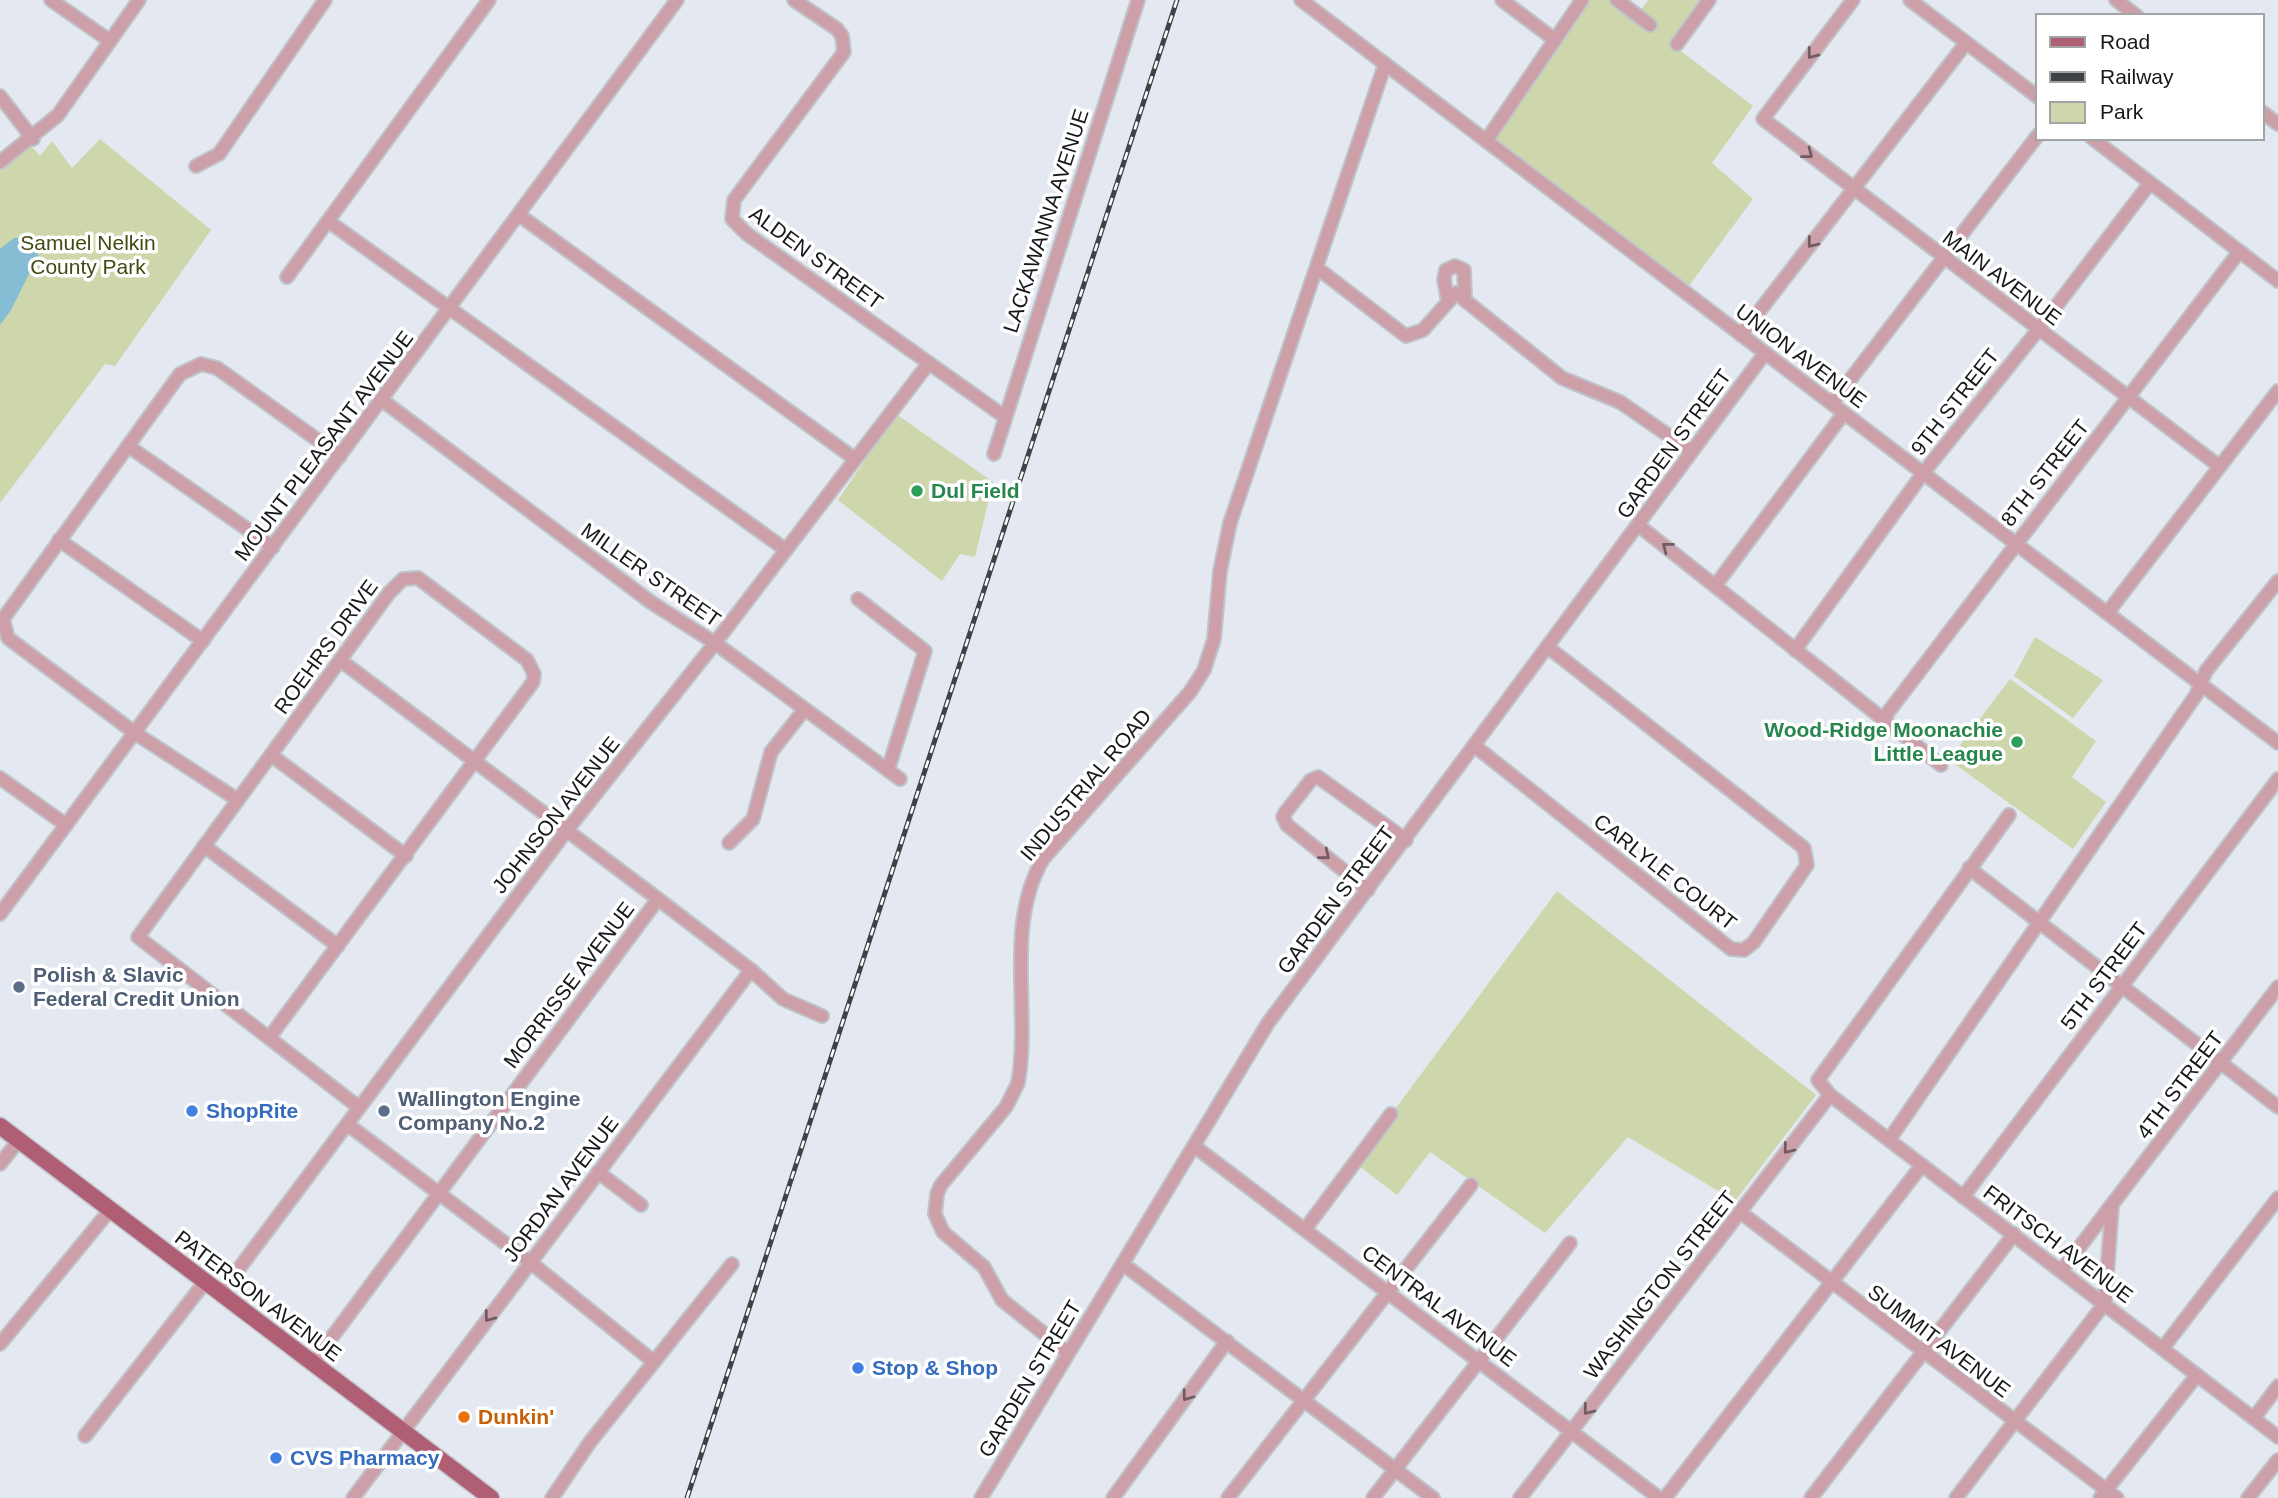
<svg xmlns="http://www.w3.org/2000/svg" width="2278" height="1498" viewBox="0 0 2278 1498" font-family="Helvetica,sans-serif">
  <style>
    .green { fill: #ced6ab }
    .water { fill: #86bdd4 }
    .lines { fill: none; stroke-linecap: round; stroke-linejoin: round }
    .minor-casing { stroke: #bfc3ca; stroke-width: 16 }
    .major-casing { stroke: #bfc3ca; stroke-width: 19 }
    .minor { stroke: #cd9fa9; stroke-width: 12 }
    .major { stroke: #af5e74; stroke-width: 16 }
    .rail-casing { stroke: #3f4245; stroke-width: 5 }
    .rail { stroke: #fff; stroke-width: 2.5; stroke-dasharray: 8; stroke-linecap: butt }
    .oneway { stroke: #725c62 }
    .leisure-dot { fill: #2e9e5b; stroke: #fff; stroke-width: 2.5 }
    .service-dot { fill: #5c6f8a; stroke: #fff; stroke-width: 2.5 }
    .shop-dot { fill: #3f7fe0; stroke: #fff; stroke-width: 2.5 }
    .food-dot { fill: #e8710a; stroke: #fff; stroke-width: 2.5 }
    .labels { text-anchor: middle; stroke-width: 7; stroke-linejoin: round; paint-order: stroke }
    .street-label { font-size: 21px; fill: #16181b; stroke: #fff }
    .park-label { font-size: 21px; fill: #434a12; stroke: #fff }
    .leisure-label { font-size: 21px; font-weight: bold; fill: #27864d; stroke: #fff; text-anchor: start }
    .service-label { font-size: 21px; font-weight: bold; fill: #4e5e75; stroke: #fff; text-anchor: start }
    .shop-label { font-size: 21px; font-weight: bold; fill: #366cbe; stroke: #fff; text-anchor: start }
    .food-label { font-size: 21px; font-weight: bold; fill: #c56008; stroke: #fff; text-anchor: start }
  </style>
  <rect width="100%" height="100%" fill="#e4e9f1"/>
  <!-- green -->
  <g class="green">
    <polygon points="1583,0 1619,0 1637,15 1648,0 1707,0 1673,45 1753,106 1712,163 1753,199 1686,290 1485,135"/>
    <polygon points="100,139 211,230 115,366 105,364 0,503 0,168 30,145 40,156 52,141 72,168"/>
    <polygon points="896,414 993,482 975,557 960,554 942,581 838,500"/>
    <polygon points="2035,637 2103,680 2073,718 2014,676"/>
    <polygon points="2010,679 2096,741 2072,777 2106,802 2073,849 1949,760"/>
    <polygon points="1557,891 1816,1095 1735,1201 1628,1137 1545,1233 1430,1152 1397,1195 1355,1163"/>
  </g>
  <!-- water -->
  <path class="water" d="M14 238C26 237 38 240 40 252L11 310 0 325V249Z"/>
  <g class="lines">
    <defs>
      <g id="minor">
        <polyline points="51,0 110,41"/>
        <polyline points="794,0 837,29 842,36 844,52 734,200 732,219 747,234 1005,417"/>
        <polyline points="1301,0 2278,743"/>
        <polyline points="1502,0 1555,40"/>
        <polyline points="1617,0 1650,25"/>
        <polyline points="1853,0 1763,119 2219,466"/>
        <polyline points="1910,0 2038,97"/>
        <polyline points="2116,0 2137,16"/>
        <polyline points="1677,44 1709,0"/>
        <polyline points="0,96 33,139"/>
        <polyline points="2262,112 2278,124"/>
        <polyline points="2092,138 2278,281"/>
        <polyline points="1486,141 1582,0"/>
        <polyline points="0,162 58,115 139,0"/>
        <polyline points="196,166 219,154 325,0"/>
        <polyline points="519,215 855,459"/>
        <polyline points="328,221 786,550"/>
        <polyline points="1317,268 1406,336 1423,330 1456,293 1562,378 1620,402 1691,451"/>
        <polyline points="287,277 489,0"/>
        <polyline points="1448,302 1444,279 1446,270 1455,266 1464,270 1465,300"/>
        <polyline points="1741,335 1966,43"/>
        <polyline points="382,400 652,603 715,643 900,779"/>
        <polyline points="1833,402 2038,135"/>
        <polyline points="128,446 273,547"/>
        <polyline points="994,454 1138,0"/>
        <polyline points="1638,525 1941,765"/>
        <polyline points="59,540 203,641"/>
        <polyline points="1715,586 1844,413"/>
        <polyline points="858,599 925,651 888,770"/>
        <polyline points="2108,612 2278,391"/>
        <polyline points="1795,650 1924,472 2038,330 2150,183"/>
        <polyline points="340,660 658,899 751,970 783,999 822,1016"/>
        <polyline points="1883,719 2239,252"/>
        <polyline points="1476,747 1731,949 1744,950 1754,942 1807,865 1804,848 1549,648"/>
        <polyline points="271,755 406,856"/>
        <polyline points="0,778 66,825"/>
        <polyline points="238,800 135,733 8,638 3,619 180,374 201,364 217,368 340,456"/>
        <polyline points="2009,815 1818,1080 1830,1095 2278,1437"/>
        <polyline points="729,843 753,819 771,752 804,710"/>
        <polyline points="204,846 338,946"/>
        <polyline points="1969,868 2278,1107"/>
        <polyline points="1368,890 1287,825 1283,817 1285,813 1311,780 1318,777 1406,840"/>
        <polyline points="0,914 677,0"/>
        <polyline points="269,1038 533,682 534,674 527,660 418,578 403,579 389,593 138,937 352,1102 359,1107"/>
        <polyline points="347,1124 530,1262 654,1362"/>
        <polyline points="1889,1140 2196,695 2206,671 2278,581"/>
        <polyline points="1194,1146 1659,1498"/>
        <polyline points="0,1164 19,1140"/>
        <polyline points="598,1172 641,1205"/>
        <polyline points="1963,1197 2278,779"/>
        <polyline points="1740,1212 2117,1498"/>
        <polyline points="1306,1228 1391,1114"/>
        <polyline points="1123,1264 1433,1498"/>
        <polyline points="2062,1270 2278,987"/>
        <polyline points="220,1294 567,830 715,643 928,364"/>
        <polyline points="0,1344 110,1210"/>
        <polyline points="2163,1348 2278,1198"/>
        <path d="M1068 1353 1002 1300 984 1267 943 1232 935 1214 937 1194 941 1185 1006 1107 1018 1083C1031 1010 1004 926 1043 859L1190 692 1204 670 1214 639 1220 571 1230 523 1385 64"/>
        <polyline points="312,1364 658,899"/>
        <polyline points="2254,1418 2278,1386"/>
        <polyline points="85,1436 205,1282"/>
        <polyline points="353,1498 751,970"/>
        <polyline points="552,1498 590,1442 732,1264"/>
        <polyline points="981,1498 1268,1023 1765,353"/>
        <polyline points="1113,1498 1227,1341"/>
        <polyline points="1228,1498 1471,1185"/>
        <polyline points="1373,1498 1570,1243"/>
        <polyline points="1520,1498 1830,1095"/>
        <polyline points="1665,1498 1922,1165"/>
        <polyline points="1811,1498 2014,1234"/>
        <polyline points="1956,1498 2105,1303 2112,1206"/>
        <polyline points="2100,1498 2197,1375"/>
        <polyline points="2248,1498 2278,1460"/>
      </g>
      <polyline id="major" points="0,1126 491,1498"/>
    </defs>
    <!-- minor casing -->
    <use href="#minor" class="minor-casing"/>
    <!-- major casing -->
    <use href="#major" class="major-casing"/>
    <!-- minor -->
    <use href="#minor" class="minor"/>
    <!-- major -->
    <use href="#major" class="major"/>
    <defs>
      <polyline id="rail" points="687,1498 1177,0"/>
    </defs>
    <!-- rail casing -->
    <use href="#rail" class="rail-casing"/>
    <!-- rail -->
    <use href="#rail" class="rail"/>
  </g>
  <!-- one-way arrows -->
  <defs><path id="oneway-chevron" d="M-2-3.5L2.5 0L-2 3.5" fill="none" stroke-width="1.6" stroke-linecap="round" stroke-linejoin="round" transform="scale(1.75)"/></defs>
  <g class="oneway">
    <use href="#oneway-chevron" transform="translate(1812 54) rotate(127)"/>
    <use href="#oneway-chevron" transform="translate(1808 154) rotate(38)"/>
    <use href="#oneway-chevron" transform="translate(1812 243) rotate(128)"/>
    <use href="#oneway-chevron" transform="translate(1667 547) rotate(-142)"/>
    <use href="#oneway-chevron" transform="translate(1325 855) rotate(39)"/>
    <use href="#oneway-chevron" transform="translate(1788 1149) rotate(128)"/>
    <use href="#oneway-chevron" transform="translate(489 1317) rotate(127)"/>
    <use href="#oneway-chevron" transform="translate(1187 1396) rotate(126)"/>
    <use href="#oneway-chevron" transform="translate(1588 1410) rotate(128)"/>
  </g>
  <!-- markers -->
  <g class="leisure-dot">
    <circle cx="917" cy="491" r="7"/>
    <circle cx="2017" cy="742" r="7"/>
  </g>
  <g class="service-dot">
    <circle cx="19" cy="987" r="7"/>
    <circle cx="384" cy="1111" r="7"/>
  </g>
  <g class="shop-dot">
    <circle cx="192" cy="1111" r="7"/>
    <circle cx="858" cy="1368" r="7"/>
    <circle cx="276" cy="1458" r="7"/>
  </g>
  <circle class="food-dot" cx="464" cy="1417" r="7"/>
  <g class="labels">
    <!-- street labels -->
    <g class="street-label">
      <text transform="translate(1046 221) rotate(-72)" y="7">LACKAWANNA AVENUE</text>
      <text transform="translate(816 258) rotate(36)" y="7">ALDEN STREET</text>
      <text transform="translate(2002 278) rotate(37)" y="7">MAIN AVENUE</text>
      <text transform="translate(1801 356) rotate(37)" y="7">UNION AVENUE</text>
      <text transform="translate(1955 402) rotate(-52)" y="7">9TH STREET</text>
      <text transform="translate(1674 444) rotate(-54)" y="7">GARDEN STREET</text>
      <text transform="translate(324 446) rotate(-53)" y="7">MOUNT PLEASANT AVENUE</text>
      <text transform="translate(2045 473) rotate(-52)" y="7">8TH STREET</text>
      <text transform="translate(651 575) rotate(35)" y="7">MILLER STREET</text>
      <text transform="translate(326 647) rotate(-54)" y="7">ROEHRS DRIVE</text>
      <text transform="translate(1086 785) rotate(-50)" y="7">INDUSTRIAL ROAD</text>
      <text transform="translate(556 815) rotate(-52)" y="7">JOHNSON AVENUE</text>
      <text transform="translate(1665 872) rotate(38)" y="7">CARLYLE COURT</text>
      <text transform="translate(1336 900) rotate(-53)" y="7">GARDEN STREET</text>
      <text transform="translate(2104 976) rotate(-53)" y="7">5TH STREET</text>
      <text transform="translate(569 985) rotate(-53)" y="7">MORRISSE AVENUE</text>
      <text transform="translate(2180 1085) rotate(-53)" y="7">4TH STREET</text>
      <text transform="translate(561 1189) rotate(-53)" y="7">JORDAN AVENUE</text>
      <text transform="translate(2058 1244) rotate(37)" y="7">FRITSCH AVENUE</text>
      <text transform="translate(1660 1285) rotate(-52)" y="7">WASHINGTON STREET</text>
      <text transform="translate(258 1296) rotate(37)" y="7">PATERSON AVENUE</text>
      <text transform="translate(1439 1306) rotate(37)" y="7">CENTRAL AVENUE</text>
      <text transform="translate(1939 1341) rotate(37)" y="7">SUMMIT AVENUE</text>
      <text transform="translate(1030 1379) rotate(-59)" y="7">GARDEN STREET</text>
    </g>
    <!-- park labels -->
    <g class="park-label">
      <text x="88" y="250">Samuel Nelkin<tspan x="88" dy="24">County Park</tspan></text>
    </g>
    <!-- leisure labels -->
    <g class="leisure-label">
      <text x="931" y="498">Dul Field</text>
      <text x="2003" y="737" text-anchor="end">Wood-Ridge Moonachie<tspan x="2003" dy="24">Little League</tspan></text>
    </g>
    <!-- service labels -->
    <g class="service-label">
      <text x="33" y="982">Polish &amp; Slavic<tspan x="33" dy="24">Federal Credit Union</tspan></text>
      <text x="398" y="1106">Wallington Engine<tspan x="398" dy="24">Company No.2</tspan></text>
    </g>
    <!-- shop labels -->
    <g class="shop-label">
      <text x="206" y="1118">ShopRite</text>
      <text x="872" y="1375">Stop &amp; Shop</text>
      <text x="290" y="1465">CVS Pharmacy</text>
    </g>
    <!-- food labels -->
    <g class="food-label">
      <text x="478" y="1424">Dunkin'</text>
    </g>
  </g>
  <!-- legend -->
  <rect x="2036" y="14" width="228" height="126" fill="#ffffff" stroke="#a2a3a4" stroke-width="2"/>
  <rect x="2050" y="37" width="35" height="10" fill="#af5e74" stroke="#a2a3a4" stroke-width="2"/>
  <text x="2100" y="49" font-size="21" fill="#16181b">Road</text>
  <rect x="2050" y="72" width="35" height="10" fill="#3f4245" stroke="#a2a3a4" stroke-width="2"/>
  <text x="2100" y="84" font-size="21" fill="#16181b">Railway</text>
  <rect x="2050" y="102" width="35" height="21" fill="#ced6ab" stroke="#a2a3a4" stroke-width="2"/>
  <text x="2100" y="119" font-size="21" fill="#16181b">Park</text>
</svg>
